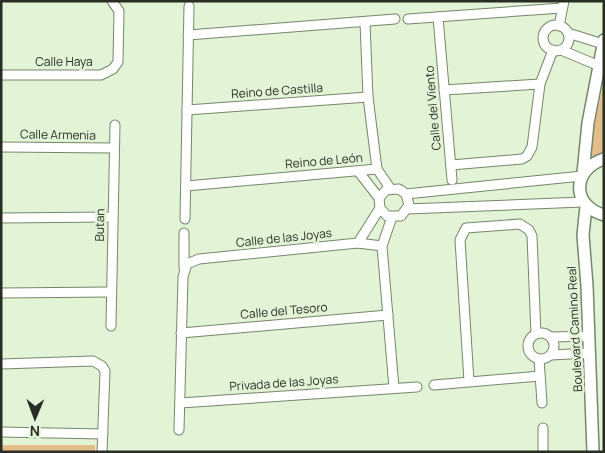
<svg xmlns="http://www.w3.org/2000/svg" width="605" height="453" viewBox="0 0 605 453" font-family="Manrope,sans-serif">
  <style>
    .green { fill: #e3bd8a }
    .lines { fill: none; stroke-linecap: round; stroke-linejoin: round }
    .minor-casing { stroke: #76866b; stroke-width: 11 }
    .tertiary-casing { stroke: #76866b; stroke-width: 14 }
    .minor { stroke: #fff; stroke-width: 9 }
    .tertiary { stroke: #fff; stroke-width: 11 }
    .labels { text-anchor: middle; stroke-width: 5; stroke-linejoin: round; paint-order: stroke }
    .street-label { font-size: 12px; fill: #282e23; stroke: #e2f3d6 }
  </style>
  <rect width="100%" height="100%" fill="#e2f3d6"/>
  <!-- green -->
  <g class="green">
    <polygon points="604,81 604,154 591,156 592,136"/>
    <rect x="1" y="445" width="94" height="7"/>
  </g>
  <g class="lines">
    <defs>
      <g id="minor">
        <polyline points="438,17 452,180"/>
        <polyline points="408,19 562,8"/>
        <polyline points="365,22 368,97 377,169 390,188"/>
        <circle cx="556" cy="38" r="13"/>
        <polyline points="559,26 564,1"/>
        <polyline points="568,33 603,44"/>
        <polyline points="188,35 395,19"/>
        <polyline points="561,50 597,65"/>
        <polyline points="1,75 101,75 113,69 118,62 119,11 112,1"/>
        <polyline points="444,90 540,84"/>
        <polyline points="187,110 368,97"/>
        <polyline points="1,147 114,148"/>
        <polyline points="451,165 522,159 527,156 532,147 540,84 553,50"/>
        <polyline points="358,171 379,198 380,208 387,216 401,216 409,205 406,194 399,189 386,190 379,198"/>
        <polyline points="186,186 377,169"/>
        <polyline points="406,194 582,176"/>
        <polyline points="407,209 583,202"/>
        <polyline points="392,217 382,246 394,388"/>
        <polyline points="1,218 112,217"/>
        <polyline points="185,219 189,6"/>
        <polyline points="184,233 184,268"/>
        <polyline points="358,243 380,208"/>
        <polyline points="1,293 111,292"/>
        <polyline points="111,326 115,125"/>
        <polyline points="181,333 388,315"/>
        <circle cx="541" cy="346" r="13"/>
        <polyline points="551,337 589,336"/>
        <polyline points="551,355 590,353"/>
        <polyline points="539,359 542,403"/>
        <polyline points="1,364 93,361 102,366 105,371 102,452"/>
        <polyline points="469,381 460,240 466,228 520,224 529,230 532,236 536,334"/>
        <polyline points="434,385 540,376"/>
        <polyline points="180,403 417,387"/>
        <polyline points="543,428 543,452"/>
        <polyline points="179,430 183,277 187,264 199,259 358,243 382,246"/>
        <polyline points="1,432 103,434"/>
      </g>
      <g id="tertiary">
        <path d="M604 159C572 169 571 206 604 215"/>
        <polyline points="583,173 588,123 604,40"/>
        <polyline points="586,206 583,235 587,286 593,452"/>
      </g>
    </defs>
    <!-- minor casing -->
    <use href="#minor" class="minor-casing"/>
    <!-- tertiary casing -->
    <use href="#tertiary" class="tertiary-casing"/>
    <!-- minor -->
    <use href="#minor" class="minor"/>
    <!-- tertiary -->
    <use href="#tertiary" class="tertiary"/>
  </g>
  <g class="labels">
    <!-- street labels -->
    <g class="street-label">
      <text x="64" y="66">Calle Haya</text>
      <text transform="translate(277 91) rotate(-4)" y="4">Reino de Castilla</text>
      <text transform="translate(433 108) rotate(-95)" y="4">Calle del Viento</text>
      <text transform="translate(58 135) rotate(1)" y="4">Calle Armenia</text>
      <text transform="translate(324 161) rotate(-5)" y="4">Reino de León</text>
      <text transform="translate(100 225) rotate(-89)" y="4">Butan</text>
      <text transform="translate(284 238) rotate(-6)" y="4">Calle de las Joyas</text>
      <text transform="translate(284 311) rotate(-5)" y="4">Calle del Tesoro</text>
      <text transform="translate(575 329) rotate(-93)" y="4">Boulevard Camino Real</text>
      <text transform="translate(284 383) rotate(-4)" y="4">Privada de las Joyas</text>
    </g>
  </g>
  <!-- border -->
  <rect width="605" height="453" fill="none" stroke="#282e23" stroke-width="5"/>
  <!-- north arrow -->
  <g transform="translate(35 418) rotate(181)" stroke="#e2f3d6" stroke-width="4" paint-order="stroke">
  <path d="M0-4L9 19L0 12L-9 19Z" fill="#282e23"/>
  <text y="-8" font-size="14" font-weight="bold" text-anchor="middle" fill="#282e23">N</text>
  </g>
</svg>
